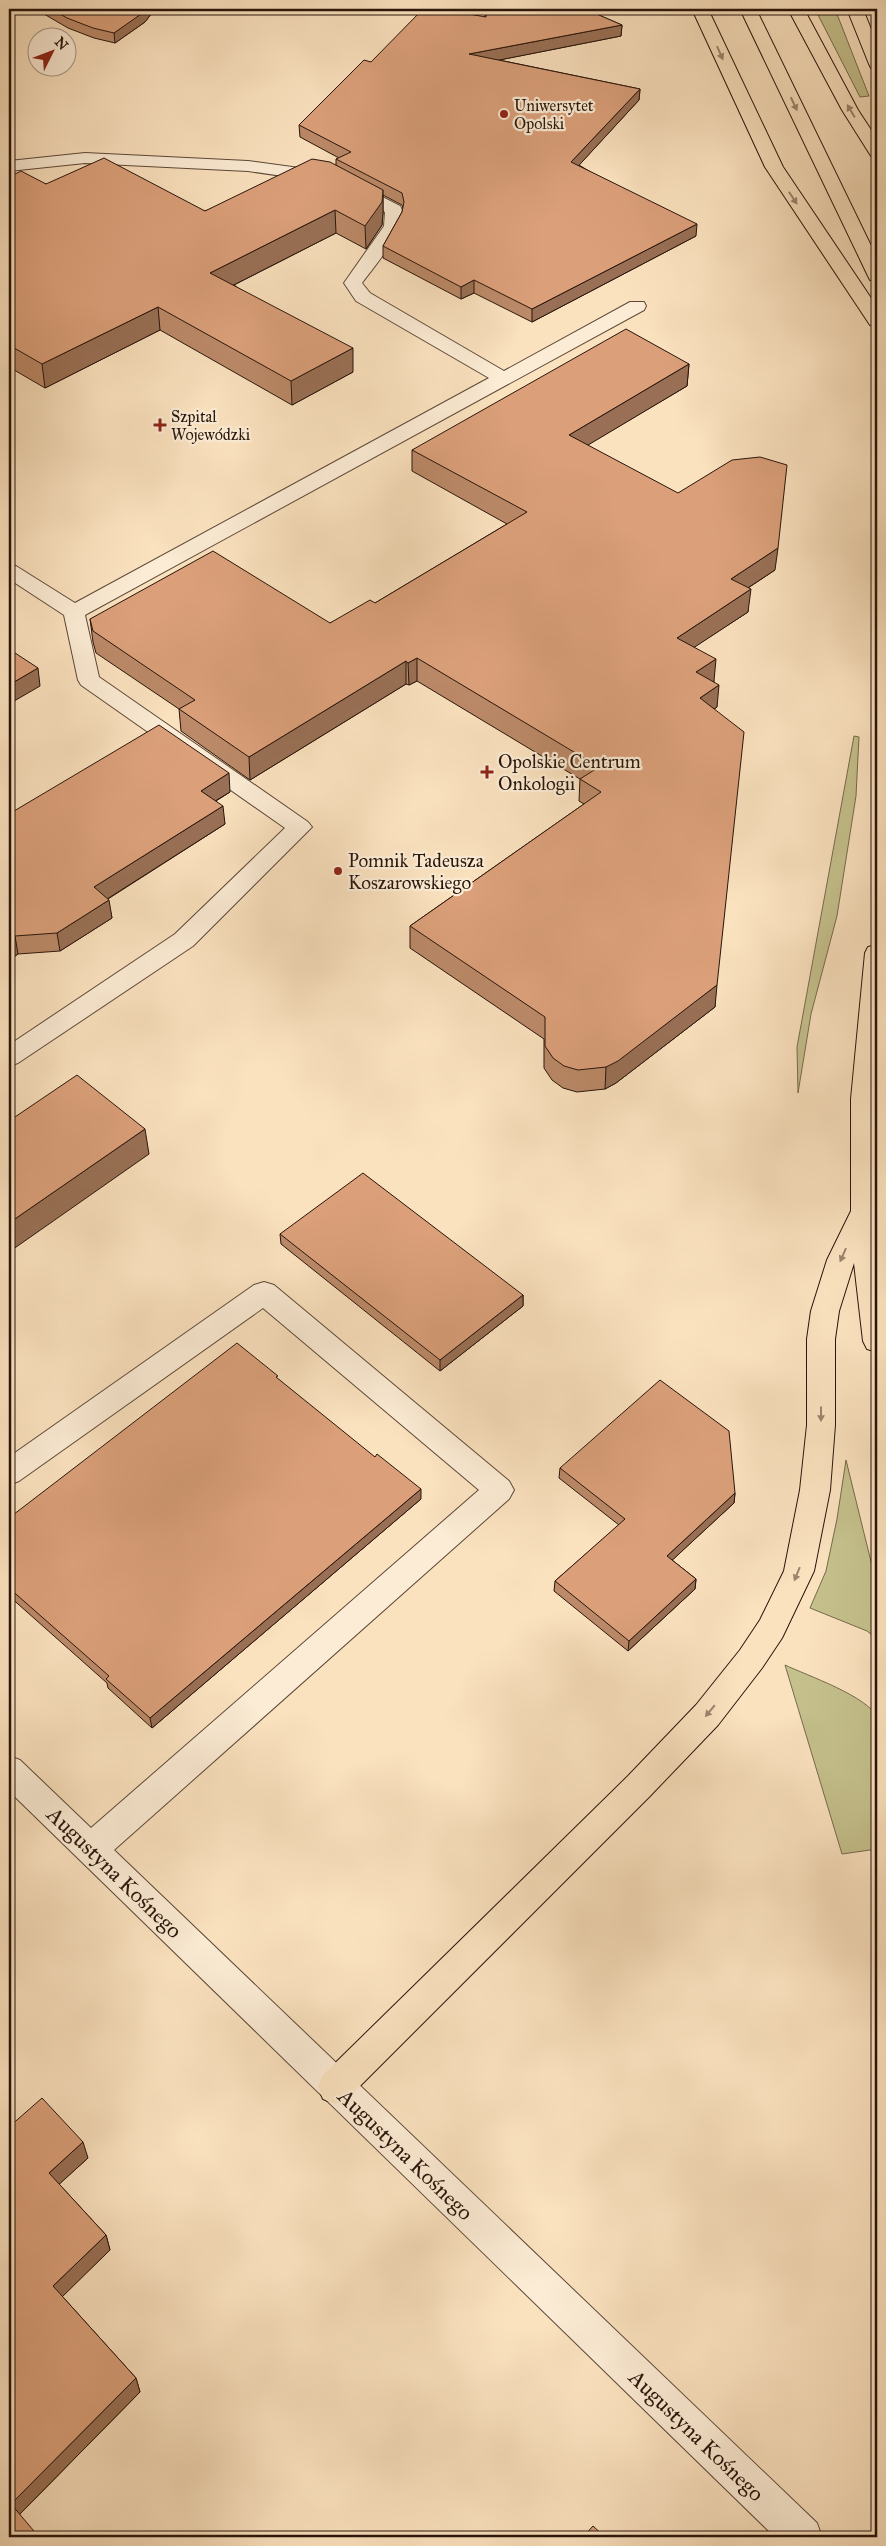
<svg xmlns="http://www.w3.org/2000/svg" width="886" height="2546" viewBox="0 0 886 2546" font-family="'IM FELL Great Primer',serif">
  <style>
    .green { fill: #c5c18d; stroke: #766a4c }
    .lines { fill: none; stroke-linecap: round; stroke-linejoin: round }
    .minor-casing { stroke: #5d4838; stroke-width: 2 }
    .major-casing { stroke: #28140b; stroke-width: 2 }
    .minor { fill: #fcecd5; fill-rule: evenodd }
    .major { fill: #fbe2bf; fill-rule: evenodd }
    .wall { fill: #bc8a69; stroke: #28140b }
    .shaded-wall { fill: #997055; stroke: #28140b }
    .building { fill: #dba07a; stroke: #28140b }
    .oneway { fill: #9c856e }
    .poi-dot { fill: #8f2418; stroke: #fcecd5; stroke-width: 2 }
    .labels { text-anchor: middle; stroke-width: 4.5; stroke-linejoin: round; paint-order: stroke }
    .far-poi-label { font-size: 16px; fill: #28140b; stroke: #fcecd5; text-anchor: start }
    .poi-label { font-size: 19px; fill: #28140b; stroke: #fcecd5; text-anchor: start }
    .near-street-label { font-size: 22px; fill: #28140b; stroke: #fcecd5 }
  </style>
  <rect width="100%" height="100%" fill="#fbe2bf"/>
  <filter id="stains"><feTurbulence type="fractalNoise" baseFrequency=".004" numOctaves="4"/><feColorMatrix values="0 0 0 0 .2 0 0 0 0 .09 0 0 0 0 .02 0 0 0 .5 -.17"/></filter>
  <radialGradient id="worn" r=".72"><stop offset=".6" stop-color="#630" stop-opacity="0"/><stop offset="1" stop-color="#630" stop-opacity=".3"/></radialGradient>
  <!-- green -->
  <g class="green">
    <polygon points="815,9 835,9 869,96 860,97"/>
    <polygon points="854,736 859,737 856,796 837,916 811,1014 798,1093 797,1047"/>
    <polygon points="846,1460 877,1586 877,1639 867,1631 810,1608 826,1571 837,1519"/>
    <path d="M785 1665C806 1675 870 1697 877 1718V1849L842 1854Z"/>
  </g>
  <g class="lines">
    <defs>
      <g id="minor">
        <path d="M85 153 248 161 336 173 400 206C412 223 373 268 362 283L370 293 504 371 630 302H644L646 306 644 310 85 615 99 677 308 822 312 827 193 946 18 1063 9 1066V1045L175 934 285 828 81 685 78 680 64 615 9 579V564L16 566 75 603 489 378 356 301 344 283 384 226 385 212 331 183 248 171 85 163 9 171V161Z"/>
        <polygon points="264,1282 274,1285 509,1481 514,1490 509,1499 114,1850 817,2523 822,2537 775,2537 9,1791 9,1756 20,1760 91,1828 479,1490 263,1308 19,1481 9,1485 9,1457 254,1285"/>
      </g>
      <g id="major">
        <polygon points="692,9 708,9 783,167 877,307 877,327 870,325 765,167"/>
        <polygon points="740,9 756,9 877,258 877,281 870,280 868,276"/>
        <polygon points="788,9 804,9 858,110 877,139 877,157 871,156 842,110"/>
        <polygon points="847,9 863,9 877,44 877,69 871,68 869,64"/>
        <polygon points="877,945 877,1352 867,1349 863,1341 854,1263 839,1311 835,1339 835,1425 830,1490 814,1571 782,1638 762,1668 718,1725 650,1796 347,2099 335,2104 323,2099 318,2087 323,2075 628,1776 696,1705 740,1650 760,1620 784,1571 800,1490 807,1425 807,1339 811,1311 827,1260 851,1211 851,1099 865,953 868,947"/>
      </g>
    </defs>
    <!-- minor casing -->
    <use href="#minor" class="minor-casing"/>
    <!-- major casing -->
    <use href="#major" class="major-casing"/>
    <!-- minor -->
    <use href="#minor" class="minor"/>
    <!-- major -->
    <use href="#major" class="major"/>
  </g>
  <!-- wall -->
  <g class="wall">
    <polygon points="43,9 155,9 145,22 115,43 94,38 68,28 44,14"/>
    <polygon points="187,9 215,9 210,14"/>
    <polygon points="485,9 585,9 622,25 621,36 499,60 640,89 639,100 579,165 696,236 532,322 474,293 461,299 383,258 383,246 402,212 403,209 402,205 383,195 383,213 382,225 366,249 336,233 234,285 353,372 292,405 160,330 45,388 9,367 9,177 46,184 205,211 336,165 336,159 339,158 300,137 299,125 371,62 485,17"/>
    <polygon points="689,364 687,386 587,445 775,570 748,588 748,612 694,647 714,681 717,707 714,709 715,1007 616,1083 605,1089 577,1092 563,1088 552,1080 544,1068 544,1039 410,948 410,926 584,804 579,801 580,779 417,681 409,685 406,684 250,780 181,731 179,709 96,653 93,642 90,619 330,623 375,603 507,524 412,471 412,450"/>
    <polygon points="230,792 216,801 225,824 108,899 112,918 60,951 18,954 9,960 9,814"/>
    <polygon points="280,1234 523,1295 523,1306 440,1371 281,1244"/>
    <polygon points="279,1380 421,1499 152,1728 108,1688 107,1683 9,1596 9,1518"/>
    <polygon points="560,1468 735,1493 734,1503 672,1560 696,1579 695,1589 628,1651 554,1591 555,1581 619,1525 559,1478"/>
    <polygon points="9,2127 88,2158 59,2184 106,2235 110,2250 62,2296 136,2378 140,2392 20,2514 9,2537"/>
  </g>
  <!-- shaded-wall -->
  <g class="shaded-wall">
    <polygon points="147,9 155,9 145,22 115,43 114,33"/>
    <polygon points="209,9 215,9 210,14"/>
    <polygon points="622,25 621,36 469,66 469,54"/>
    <polygon points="640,89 639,100 571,174 571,162"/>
    <polygon points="383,190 383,213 382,225 366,249 365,226"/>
    <polygon points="335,210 336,233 212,296 210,273"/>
    <polygon points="697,224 696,236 532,322 532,309"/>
    <polygon points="474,280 474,293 461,299 461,287"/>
    <polygon points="158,307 160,330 45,388 42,364"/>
    <polygon points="353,348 353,372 292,405 291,381"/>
    <polygon points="689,364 687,386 568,457 569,435"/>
    <polygon points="778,548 775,570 728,601 731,579"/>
    <polygon points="751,589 748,612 675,660 677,638"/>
    <polygon points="417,658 417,681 409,685 408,663"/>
    <polygon points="716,659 714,681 694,695 696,672"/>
    <polygon points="406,661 406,684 250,780 249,757"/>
    <polygon points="38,668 40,686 9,704 9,685"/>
    <polygon points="719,685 717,707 698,721 700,698"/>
    <polygon points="229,773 230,792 202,809 201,791"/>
    <polygon points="223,806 225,824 96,906 94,887"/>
    <polygon points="109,900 112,918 60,951 57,933"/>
    <polygon points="15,936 18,954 9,960 9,939"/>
    <polygon points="717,985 715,1007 616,1083 605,1089 606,1067"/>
    <polygon points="145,1129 149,1154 9,1252 9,1223"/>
    <polygon points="523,1295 523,1306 440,1371 440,1360"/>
    <polygon points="421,1489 421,1499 152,1728 150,1718"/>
    <polygon points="735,1493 734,1503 666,1566 667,1556"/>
    <polygon points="696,1579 695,1589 628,1651 629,1641"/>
    <polygon points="83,2142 88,2158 54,2189 49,2173"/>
    <polygon points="106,2235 110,2250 58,2301 53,2286"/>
    <polygon points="136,2378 140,2392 17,2517 11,2504"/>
  </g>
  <!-- building -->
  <g class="building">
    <polygon points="51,9 147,9 144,12 114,33 93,28 67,18"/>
    <polygon points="423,9 440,9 486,17 486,9 585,9 622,25 469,54 640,89 571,162 697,224 532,309 474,280 461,287 383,246 402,212 404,202 402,193 336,159 351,152 299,125 364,60 371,62"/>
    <polygon points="104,158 205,211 312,159 330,162 383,190 382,202 365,226 335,210 210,273 353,348 291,381 158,307 42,364 9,345 9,177 21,171 46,184"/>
    <polygon points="626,329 689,364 569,435 678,493 732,460 760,457 787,465 778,548 731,579 751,589 677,638 716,659 696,672 719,685 700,698 744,732 717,985 618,1061 606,1067 578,1070 564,1066 553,1058 545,1046 545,1017 410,926 601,792 580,779 599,767 417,658 408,663 406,661 249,757 179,709 195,700 93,631 90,619 213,551 330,623 370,600 375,603 527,512 412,450"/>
    <polygon points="9,649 38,668 9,685"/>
    <polygon points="159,725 229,773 201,791 223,806 94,887 109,900 57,933 15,936 9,939 9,814"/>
    <polygon points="77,1075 145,1129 9,1223 9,1121"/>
    <polygon points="363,1173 523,1295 440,1360 280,1234"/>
    <polygon points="237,1343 278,1376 276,1377 375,1457 377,1454 421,1489 150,1718 106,1679 109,1676 9,1588 9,1518"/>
    <polygon points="660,1380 729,1431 735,1493 667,1556 696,1579 629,1641 555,1581 625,1519 560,1468"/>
    <polygon points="42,2098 83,2142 49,2173 106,2235 53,2286 136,2378 11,2504 39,2537 9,2537 9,2379 13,2376 9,2371 9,2127"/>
    <polygon points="593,2526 605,2537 583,2537"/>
  </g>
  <!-- one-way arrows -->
  <defs><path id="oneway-solid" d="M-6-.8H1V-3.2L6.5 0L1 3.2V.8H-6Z" transform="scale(1.25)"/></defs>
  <g class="oneway">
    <use href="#oneway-solid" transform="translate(720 53) rotate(66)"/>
    <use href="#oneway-solid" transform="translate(794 104) rotate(65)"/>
    <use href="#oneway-solid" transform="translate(851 111) rotate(-121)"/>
    <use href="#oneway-solid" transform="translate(793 198) rotate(57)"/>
    <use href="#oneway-solid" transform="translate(843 1255) rotate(114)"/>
    <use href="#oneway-solid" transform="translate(821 1414) rotate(90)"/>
    <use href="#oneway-solid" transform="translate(797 1574) rotate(112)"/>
    <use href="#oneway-solid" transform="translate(710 1711) rotate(130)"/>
  </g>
  <!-- markers -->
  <g class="poi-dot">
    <circle cx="504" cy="114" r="5"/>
    <path d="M157.5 417.5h5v5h5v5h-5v5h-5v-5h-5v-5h5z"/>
    <path d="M484.5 764.5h5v5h5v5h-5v5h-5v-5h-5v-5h5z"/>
    <circle cx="338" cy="871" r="5"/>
  </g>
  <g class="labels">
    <!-- far-poi labels -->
    <g class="far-poi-label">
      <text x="514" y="111">Uniwersytet<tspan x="514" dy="18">Opolski</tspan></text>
      <text x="171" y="422">Szpital<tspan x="171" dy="18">Wojewódzki</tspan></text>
    </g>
    <!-- poi labels -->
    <g class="poi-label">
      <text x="498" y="768">Opolskie Centrum<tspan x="498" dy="22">Onkologii</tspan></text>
      <text x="348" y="867">Pomnik Tadeusza<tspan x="348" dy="22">Koszarowskiego</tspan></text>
    </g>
    <!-- near-street labels -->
    <g class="near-street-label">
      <text transform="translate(115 1872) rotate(44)" y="8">Augustyna Kośnego</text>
      <text transform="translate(406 2154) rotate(44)" y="8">Augustyna Kośnego</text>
      <text transform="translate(697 2435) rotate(44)" y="8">Augustyna Kośnego</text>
    </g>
  </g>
  <!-- margin -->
  <rect width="886" height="2546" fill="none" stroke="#fbe2bf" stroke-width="30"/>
  <rect x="10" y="10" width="866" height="2526" fill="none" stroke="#28140b" stroke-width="2.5"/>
  <rect x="15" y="15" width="856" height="2516" fill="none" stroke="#28140b"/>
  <!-- north arrow -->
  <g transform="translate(52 52) rotate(48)"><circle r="24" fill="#fcecd5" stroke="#a79684"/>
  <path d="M0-4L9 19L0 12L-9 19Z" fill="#8f2418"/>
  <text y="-8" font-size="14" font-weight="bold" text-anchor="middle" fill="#28140b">N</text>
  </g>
  <rect width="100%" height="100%" filter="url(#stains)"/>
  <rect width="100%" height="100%" fill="url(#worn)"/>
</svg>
